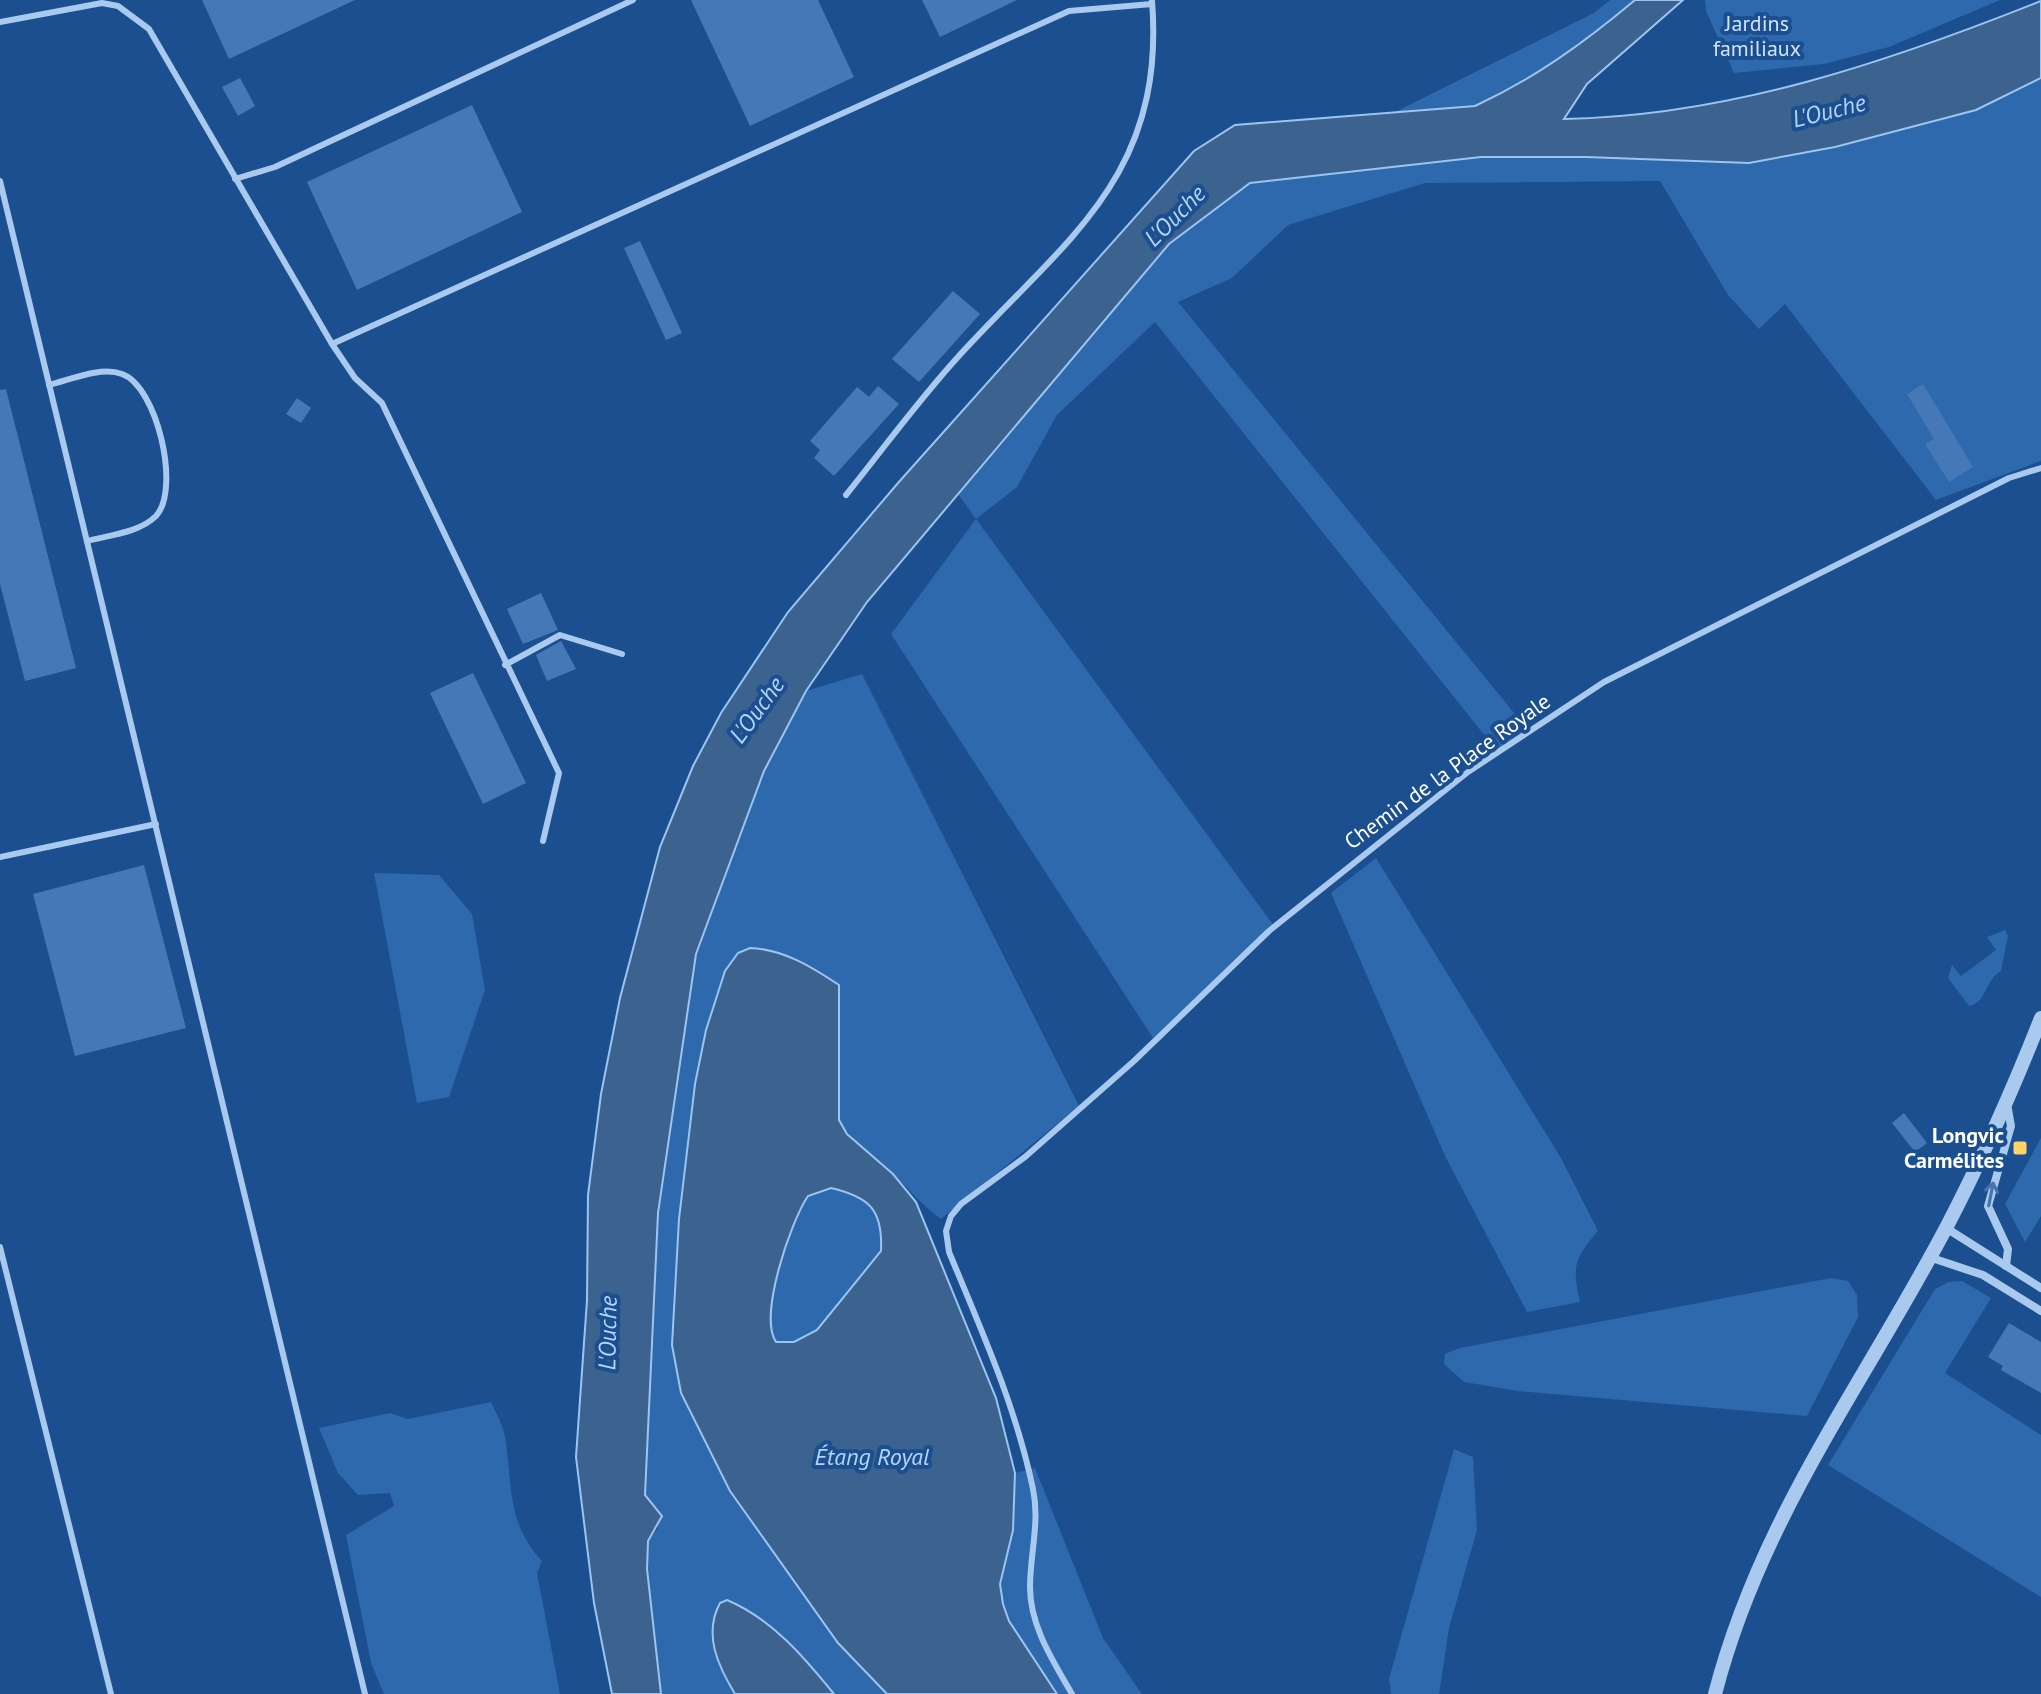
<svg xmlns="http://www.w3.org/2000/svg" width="2041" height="1694" viewBox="0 0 2041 1694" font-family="'PT Sans',sans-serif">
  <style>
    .green { fill: #2e69ad }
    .water { fill: #3c6290; stroke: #9cc4f0; stroke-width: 2; fill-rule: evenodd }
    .building { fill: #4478b7 }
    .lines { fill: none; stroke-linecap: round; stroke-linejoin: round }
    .service { stroke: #a9c9ee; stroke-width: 6 }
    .minor { stroke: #a9c9ee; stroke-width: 8 }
    .tertiary { stroke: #a9c9ee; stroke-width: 14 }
    .oneway { stroke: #4674ac }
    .poi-dot { fill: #ffd166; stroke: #1b4f8f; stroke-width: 3 }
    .labels { text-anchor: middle; stroke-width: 8; stroke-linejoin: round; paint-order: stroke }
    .park-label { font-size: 22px; fill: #cfe3fa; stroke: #1b4f8f }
    .street-label { font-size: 22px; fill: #fff; stroke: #1b4f8f }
    .poi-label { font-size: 22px; font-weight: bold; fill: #fff; stroke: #1b4f8f; text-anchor: end }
    .water-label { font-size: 24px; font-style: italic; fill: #b5d3f5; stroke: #1b4f8f }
  </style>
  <rect width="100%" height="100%" fill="#1b4f8f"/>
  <!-- green -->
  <g class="green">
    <path d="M1610 0H1635C1594 33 1526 94 1474 106 1448 112 1419 111 1393 113L1594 13Z"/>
    <polygon points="1705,0 2000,0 1889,47 1824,64 1734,73 1706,11"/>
    <polygon points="2041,78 2041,461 1936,500 1785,304 1759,329 1728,295 1660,181 1425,183 1288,225 1232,278 1178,302 1528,730 1497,751 1155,322 1057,415 1017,487 976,519 1274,926 1153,1038 891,634 976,519 958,494 1169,244 1250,183 1481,157 1586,157 1749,163 1835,147 1976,110"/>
    <path d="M862 674 1079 1106 941 1219C922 1205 910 1191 894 1174 876 1155 852 1143 839 1120V985L706 1030 695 1084 674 1287 672 1345 681 1393 730 1491 838 1643 887 1694H834L768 1624 731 1687 735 1694H661L647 1569 648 1541 658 1528 645 1495 658 1213 696 954 764 771 806 691Z"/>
    <path d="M1376 858 1561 1158 1598 1231C1574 1259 1572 1267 1580 1302L1527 1312 1446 1158 1331 893Z"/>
    <polygon points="374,873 439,875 472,914 485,990 449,1097 417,1103"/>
    <path d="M2005 930 2008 936 2001 971C1985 979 1987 1003 1969 1006L1948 978 1952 965 1961 976 1996 950 1987 937Z"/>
    <polygon points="2041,1138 2041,1216 2025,1242 2005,1204"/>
    <path d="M831 1188C869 1198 883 1209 881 1251L817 1330 794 1342H776C758 1315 791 1221 808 1196Z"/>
    <polygon points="1831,1278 1848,1281 1857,1295 1858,1317 1807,1416 1518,1391 1464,1382 1444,1364 1445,1354 1460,1348"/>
    <polygon points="1962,1281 1991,1298 1945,1373 2041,1435 2041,1597 1828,1465 1935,1289 1949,1282"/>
    <path d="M491 1402C496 1413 503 1425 505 1437 513 1486 506 1522 542 1561L537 1573 560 1694H384L371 1663 346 1535 394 1506 390 1493 358 1495 338 1473 319 1428 390 1413 408 1419Z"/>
    <polygon points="1454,1449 1473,1457 1477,1530 1449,1628 1439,1694 1391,1694 1389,1679"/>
    <polygon points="1035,1468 1103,1638 1142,1694 1057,1694 1009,1621 1003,1604 1000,1584 1013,1530 1015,1473"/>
  </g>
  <!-- water -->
  <g class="water">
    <path d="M1635 0H1683L1587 84 1564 119C1729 116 1888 62 2041 1V78L1976 110 1835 147 1749 163 1586 157H1481L1250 183 1169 244 867 602 806 691 764 771 696 954 658 1213 645 1495 662 1516 648 1541 647 1569 661 1694H612L594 1603 576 1457 587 1300 588 1195 601 1094 620 998 660 847 693 766 721 713 788 612 898 483 1194 151 1235 125 1475 106C1534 79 1585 42 1635 0Z"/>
    <path d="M750 948C783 949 812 967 839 985V1120L847 1134 893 1174 916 1202 996 1398 1015 1473 1013 1530 1000 1584 1003 1604 1009 1621 1057 1694H887L838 1643 730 1491 681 1393 672 1345 679 1219 695 1084 706 1030 725 971 738 953ZM831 1188C869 1197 883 1209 881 1251L817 1330 794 1342H776C758 1316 791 1221 808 1196Z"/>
    <path d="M727 1600C772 1619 804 1657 834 1694H735C718 1666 703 1634 720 1603Z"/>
  </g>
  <!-- building -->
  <g class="building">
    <polygon points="202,0 355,0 229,59"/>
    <polygon points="691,0 818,0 854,77 750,126"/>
    <polygon points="922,0 1017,0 940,37"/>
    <polygon points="240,78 255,106 238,116 222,87"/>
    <polygon points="472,105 522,212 357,290 307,182"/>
    <polygon points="640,241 682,333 666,340 624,248"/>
    <polygon points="953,291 980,314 919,382 892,359"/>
    <polygon points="1923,384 1973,467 1949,482 1925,444 1934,439 1907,394"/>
    <polygon points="878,386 899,404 834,476 814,458 820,450 810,441 857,387 869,397"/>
    <polygon points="6,389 76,668 25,681 0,584 0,390"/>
    <polygon points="297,398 311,408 301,423 286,414"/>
    <polygon points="541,593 558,630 523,644 507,609"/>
    <polygon points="561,641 576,669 547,681 536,655"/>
    <polygon points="473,673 526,783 483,804 430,693"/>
    <polygon points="144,865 186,1028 75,1056 33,894"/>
    <polygon points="1904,1113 1927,1143 1915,1152 1892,1123"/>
    <polygon points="2009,1323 2041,1342 2041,1393 2001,1370 2003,1366 1988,1357"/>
  </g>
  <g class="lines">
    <!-- service -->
    <g class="service">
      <polyline points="0,22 102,3 118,6 149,29 332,344 1069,11 1152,4"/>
      <polyline points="235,179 275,167 633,0"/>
      <polyline points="0,181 365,1694"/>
      <polyline points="332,344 355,378 382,403 559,773 543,841"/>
      <path d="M49 385C70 380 100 366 122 374 157 386 181 489 156 516 139 533 109 535 87 541"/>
      <path d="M846 495C883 449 918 401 957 358 1064 240 1166 179 1152 0"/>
      <polyline points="505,665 560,635 622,654"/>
      <polyline points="0,857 156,824"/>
      <polyline points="0,1247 111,1694"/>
      <path d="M1072 1694C1053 1661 1030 1626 1030 1587 1030 1554 1040 1522 1033 1489 1016 1407 981 1329 949 1252L946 1231 951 1216 961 1204 1025 1157 1134 1061 1269 931 1468 772 1604 682 2009 478 2041 468"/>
    </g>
    <!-- minor -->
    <g class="minor">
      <polyline points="1946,1228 2041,1288"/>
      <polyline points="1929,1257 1983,1275 2041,1311"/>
      <polyline points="2006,1266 2008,1249 1988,1206 2011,1126 2007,1104"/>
    </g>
    <!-- tertiary -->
    <path class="tertiary" d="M1715 1694C1761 1517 1862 1387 1946 1228 1981 1161 2013 1089 2041 1018"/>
  </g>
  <!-- one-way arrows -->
  <defs><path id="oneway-shaft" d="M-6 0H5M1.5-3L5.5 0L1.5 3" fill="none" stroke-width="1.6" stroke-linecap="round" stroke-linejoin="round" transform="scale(2)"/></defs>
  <use class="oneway" href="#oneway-shaft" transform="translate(1991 1194) rotate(-79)"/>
  <!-- markers -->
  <rect class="poi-dot" x="2012" y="1140" width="16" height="16" rx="4"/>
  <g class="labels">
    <!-- park labels -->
    <g class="park-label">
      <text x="1757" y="31">Jardins<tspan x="1757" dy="25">familiaux</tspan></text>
    </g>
    <!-- street labels -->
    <g class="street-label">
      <text transform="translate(1447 771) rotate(-36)" y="8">Chemin de la Place Royale</text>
    </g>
    <!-- poi labels -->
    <g class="poi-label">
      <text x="2004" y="1143">Longvic<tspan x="2004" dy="25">Carmélites</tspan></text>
    </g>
    <!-- water labels -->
    <g class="water-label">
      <text transform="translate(1829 111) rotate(-14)" y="8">L'Ouche</text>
      <text transform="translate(1175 216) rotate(-45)" y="8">L'Ouche</text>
      <text transform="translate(757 710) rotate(-54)" y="8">L'Ouche</text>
      <text transform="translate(608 1333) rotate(-89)" y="8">L'Ouche</text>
      <text x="872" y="1465">Étang Royal</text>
    </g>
  </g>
</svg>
